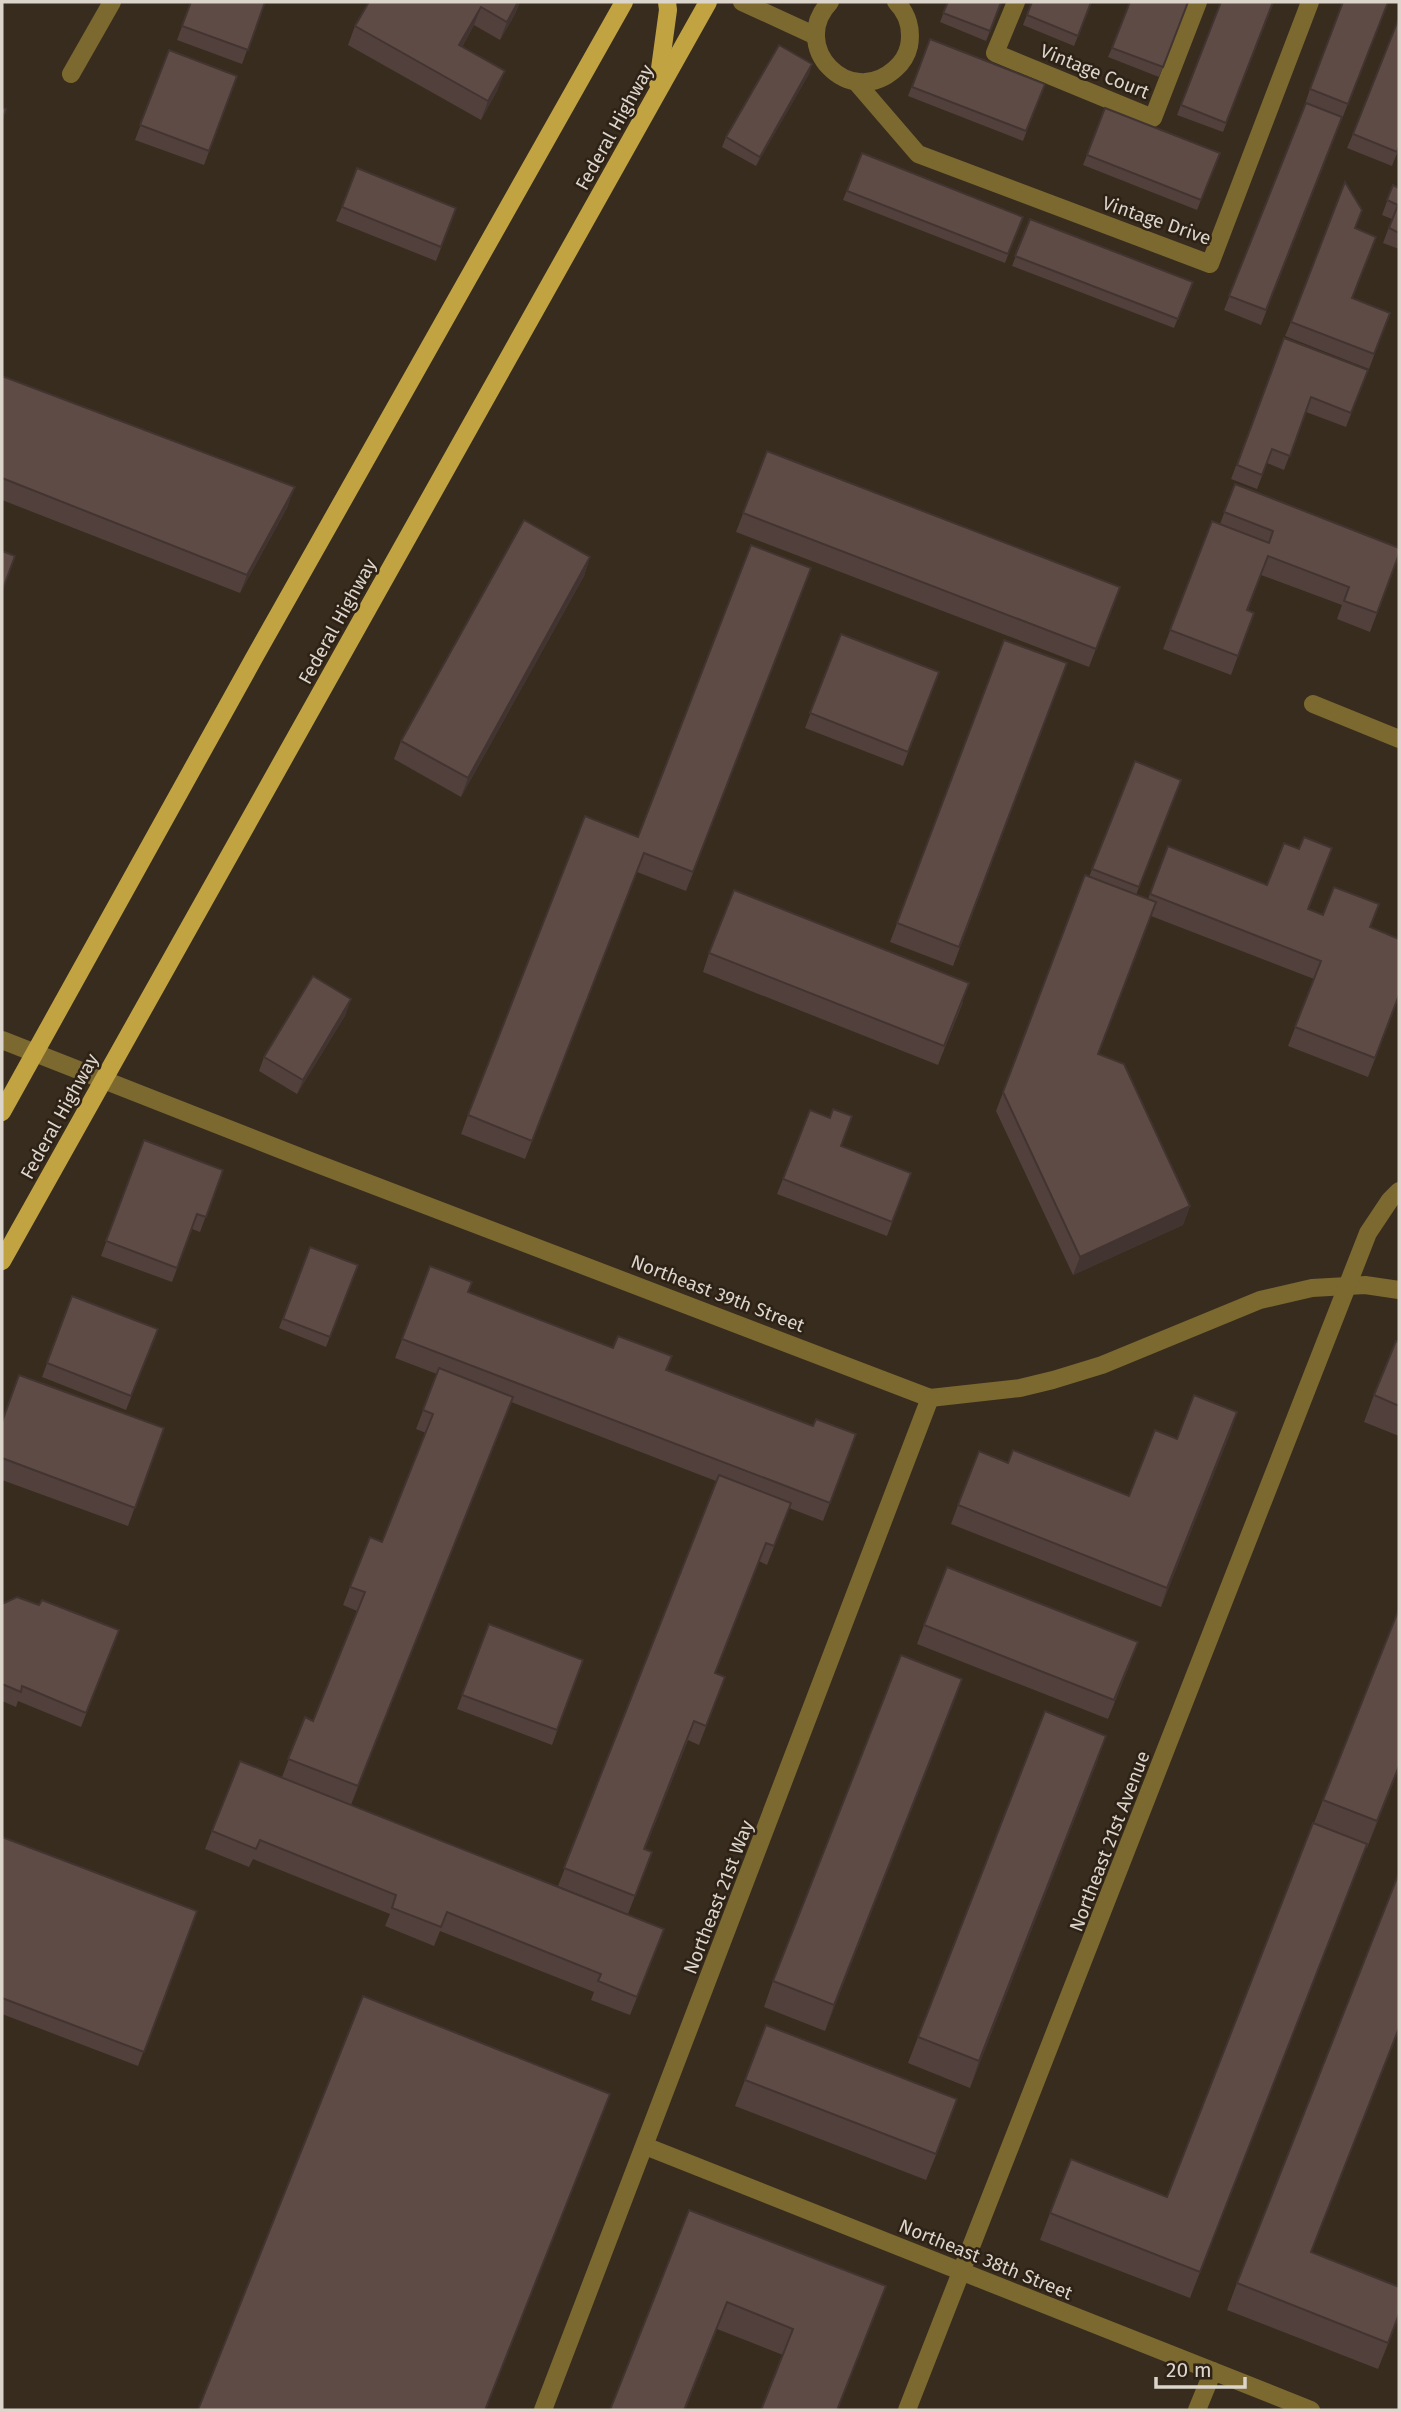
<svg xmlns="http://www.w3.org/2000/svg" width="1401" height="2412" viewBox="0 0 1401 2412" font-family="'Fira Sans',sans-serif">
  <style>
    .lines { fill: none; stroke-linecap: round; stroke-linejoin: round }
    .minor { stroke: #7b6930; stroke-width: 18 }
    .major { stroke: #c2a342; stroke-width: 18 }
    .wall { fill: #52403c }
    .shaded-wall { fill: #423431 }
    .building { fill: #5f4b46; stroke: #423431; stroke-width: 2 }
    .labels { text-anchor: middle; stroke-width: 5; stroke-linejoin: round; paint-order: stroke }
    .street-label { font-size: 19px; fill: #dcd5cc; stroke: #2d2215 }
  </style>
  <rect width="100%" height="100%" fill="#372c1e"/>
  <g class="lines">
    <!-- minor -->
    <g class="minor">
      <polyline points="742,2 816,36"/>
      <path d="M830 2C788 46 849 110 895 69 902 63 907 55 909 46 912 30 908 14 896 2"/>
      <polyline points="1016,2 995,53 1153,118 1198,2"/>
      <polyline points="71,74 112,2"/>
      <polyline points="856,82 918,154 1210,264 1310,2"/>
      <polyline points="1313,704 1399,739"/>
      <polyline points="2,1040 310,1161 930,1398 1020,1388 1053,1380 1102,1365 1260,1300 1312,1288 1365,1285 1399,1290"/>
      <polyline points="645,2146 1311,2410"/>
      <polyline points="543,2410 930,1398"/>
      <polyline points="907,2410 1368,1233 1390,1200 1399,1191"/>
      <polyline points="1197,2410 1213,2371"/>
    </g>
    <!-- major -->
    <g class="major">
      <polyline points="658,83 668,10 667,2"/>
      <polyline points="2,1112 254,658 624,2"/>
      <polyline points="2,1261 708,2"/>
    </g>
  </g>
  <!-- wall -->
  <g class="wall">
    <polygon points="191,2 265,2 242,64 177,40"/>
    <polygon points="369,2 520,2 515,14 500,40 474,25 462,47 498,89 481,120 348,45 355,26"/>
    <polygon points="948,2 1002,2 986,41 940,22"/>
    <polygon points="1032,2 1092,2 1074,46 1023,25"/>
    <polygon points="1188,2 1159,77 1108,57 1112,48"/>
    <polygon points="1221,2 1274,2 1223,132 1177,115"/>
    <polygon points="1388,2 1261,325 1224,310 1305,104 1310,89"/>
    <polygon points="930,39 1045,84 1023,141 908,96"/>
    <polygon points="169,50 237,76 204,165 135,140"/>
    <polygon points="812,64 809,74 756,166 722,147 726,137"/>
    <polygon points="1353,134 1399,148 1392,166 1347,148"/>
    <polygon points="862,153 1023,217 1005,263 843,200"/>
    <polygon points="1220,153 1197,210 1083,165 1087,155"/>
    <polygon points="1393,185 1399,188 1399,249 1383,243 1392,219 1382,215"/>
    <polygon points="342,207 451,222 436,261 336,221"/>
    <polygon points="1030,219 1193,282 1174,328 1012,266"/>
    <polygon points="1355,228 1352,298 1390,313 1369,369 1285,336 1291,322"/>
    <polygon points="1284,338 1368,370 1346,427 1306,412 1284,470 1267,463 1257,489 1231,479"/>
    <polygon points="2,376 288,506 240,593 2,500"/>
    <polygon points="767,451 1120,587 1089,667 736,532"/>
    <polygon points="1235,484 1399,555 1370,632 1337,619 1342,605 1261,575 1248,610 1254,613 1231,675 1163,649 1212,521 1220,524"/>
    <polygon points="590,557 584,576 461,797 394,759 401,741"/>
    <polygon points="804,587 686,891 637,872 525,1159 461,1134 468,1115 638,837"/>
    <polygon points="841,634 939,672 903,766 805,728"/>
    <polygon points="1004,640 1067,663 953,966 890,942"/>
    <polygon points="1135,761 1181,780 1136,895 1148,899 1168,846 1267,885 1325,866 1308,910 1323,915 1370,927 1399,997 1368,1077 1288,1046 1314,979 1151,916 1098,1055 1190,1206 1183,1225 1073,1275 996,1111 1085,875 1089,877"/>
    <polygon points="709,953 963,1002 938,1065 703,972"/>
    <polygon points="346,1014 297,1094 259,1071 264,1057"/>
    <polygon points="810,1110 841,1146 911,1173 887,1236 777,1194"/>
    <polygon points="144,1140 223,1170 200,1232 192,1229 172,1282 101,1256"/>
    <polygon points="310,1247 358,1265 326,1347 279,1328"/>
    <polygon points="430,1266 468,1292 667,1370 813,1426 856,1434 823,1521 789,1508 767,1565 759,1561 715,1674 725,1677 699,1745 688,1740 645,1849 652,1852 628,1914 558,1886 716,1481 511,1402 351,1805 657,1948 630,2015 591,2000 594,1992 440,1931 434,1946 385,1926 390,1914 253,1859 249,1867 205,1849 212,1831 282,1777 305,1717 313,1721 357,1611 343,1605 350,1587 382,1542 426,1433 416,1429 437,1374 395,1358"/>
    <polygon points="72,1296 158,1329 126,1410 42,1377"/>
    <polygon points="1399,1342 1399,1436 1364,1422 1374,1395"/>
    <polygon points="2,1422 164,1428 128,1526 2,1480"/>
    <polygon points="1231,1431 1161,1607 951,1524 958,1505 1008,1463 1129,1496 1177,1439"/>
    <polygon points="2,1604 39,1605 119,1630 81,1727 18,1701 16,1707 2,1701"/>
    <polygon points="489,1624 583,1660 552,1745 457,1709"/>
    <polygon points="924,1625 1131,1661 1108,1719 917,1644"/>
    <polygon points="962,1679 825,2031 764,2007 773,1981"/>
    <polygon points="1097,1762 970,2088 908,2063 918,2037"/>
    <polygon points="1399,1768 1367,1848 1366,1847 1190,2298 1040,2240 1050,2213 1167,2197 1323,1800"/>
    <polygon points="2,1837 197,1911 138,2066 2,2014"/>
    <polygon points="1399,2030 1311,2252 1399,2317 1378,2369 1227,2310 1237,2283"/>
    <polygon points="745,2080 948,2125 926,2180 735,2106"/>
    <polygon points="689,2210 886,2286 837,2410 761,2410 783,2355 717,2329 685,2410 610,2410"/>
  </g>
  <!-- shaded-wall -->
  <g class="shaded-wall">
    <polygon points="518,2 520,2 515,14 500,40 507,22"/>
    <polygon points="481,7 474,25 452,64 459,45"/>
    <polygon points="812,64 809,74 756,166 760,157"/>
    <polygon points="505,71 498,89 481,120 488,101"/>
    <polygon points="295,487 288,506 240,593 247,575"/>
    <polygon points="590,557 584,576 461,797 468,778"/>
    <polygon points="351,999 346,1014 297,1094 303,1080"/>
    <polygon points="1190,1206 1183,1225 1073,1275 1080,1257"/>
    <polygon points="513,1397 506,1416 351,1805 358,1786"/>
    <polygon points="1237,1412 1231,1431 1161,1607 1167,1588"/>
    <polygon points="962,1679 953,1705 825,2031 834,2005"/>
    <polygon points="1106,1736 1097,1762 970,2088 979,2061"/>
    <polygon points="1399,1766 1399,1768 1367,1848 1377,1821"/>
    <polygon points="1367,1844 1357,1870 1190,2298 1200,2272"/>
    <polygon points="1399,2028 1399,2030 1301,2278 1311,2252"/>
    <polygon points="610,2094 603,2113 485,2410"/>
    <polygon points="727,2302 717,2329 684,2410"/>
    <polygon points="1399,2314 1399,2316 1378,2369 1388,2343"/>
  </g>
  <!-- building -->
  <g class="building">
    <polygon points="191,2 265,2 248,50 182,26"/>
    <polygon points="369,2 518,2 507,22 481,7 459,45 505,71 488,101 355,26"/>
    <polygon points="948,2 1001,2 990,31 943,13"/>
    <polygon points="1032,2 1091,2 1078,36 1027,15"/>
    <polygon points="1130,2 1188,2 1163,67 1112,48"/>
    <polygon points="1221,2 1273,2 1226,123 1181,105"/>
    <polygon points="1343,2 1388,2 1348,104 1310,89"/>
    <polygon points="1399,18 1399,147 1397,152 1353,134"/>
    <polygon points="930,39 1045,84 1026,131 912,87"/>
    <polygon points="779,45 812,64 760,157 726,137"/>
    <polygon points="169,50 237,76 209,151 140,125"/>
    <polygon points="1306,103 1342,117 1266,310 1229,296"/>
    <polygon points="2,108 6,109 2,120"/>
    <polygon points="1105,108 1220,153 1201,200 1087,155"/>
    <polygon points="862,153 1023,217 1008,254 847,191"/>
    <polygon points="357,168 456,208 441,247 342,207"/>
    <polygon points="1345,182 1362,210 1355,228 1376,237 1352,298 1390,313 1374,354 1291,322"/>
    <polygon points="1393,185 1399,188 1399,233 1389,228 1398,205 1387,200"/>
    <polygon points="1030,219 1193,282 1178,319 1015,256"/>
    <polygon points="1284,338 1368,370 1351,413 1311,397 1290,456 1272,449 1262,475 1237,465"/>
    <polygon points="2,376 295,487 247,575 2,478"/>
    <polygon points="767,451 1120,587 1096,649 743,513"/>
    <polygon points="1235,484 1399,548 1399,554 1377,613 1344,601 1349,587 1268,556 1247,610 1254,613 1238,656 1170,630 1212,521 1269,543 1273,531 1224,512"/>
    <polygon points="524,520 590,557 468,778 401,741"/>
    <polygon points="751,545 811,568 693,872 644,853 532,1141 468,1115 585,816 638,837"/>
    <polygon points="2,551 15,556 2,591"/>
    <polygon points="841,634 939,672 908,752 810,713"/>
    <polygon points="1004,640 1067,663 959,947 897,923"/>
    <polygon points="1135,761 1181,780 1139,887 1092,869"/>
    <polygon points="1304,837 1332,848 1308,909 1323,915 1334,887 1379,904 1370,927 1399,939 1399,995 1375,1058 1295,1027 1321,961 1150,894 1168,846 1267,885 1284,843 1299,849"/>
    <polygon points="1085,875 1156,902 1098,1054 1124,1064 1190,1206 1080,1257 1003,1092"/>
    <polygon points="734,890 969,983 944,1046 709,953"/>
    <polygon points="313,976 351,999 303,1080 264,1057"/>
    <polygon points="833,1109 852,1116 841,1146 911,1173 892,1222 783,1179 810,1110 830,1118"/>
    <polygon points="144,1140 223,1170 206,1217 197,1214 177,1268 106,1241"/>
    <polygon points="310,1247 358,1265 330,1337 283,1319"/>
    <polygon points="430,1266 472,1282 468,1292 613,1348 618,1336 672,1356 666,1370 813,1426 816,1419 856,1434 830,1503 402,1339"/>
    <polygon points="72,1296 158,1329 131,1396 47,1363"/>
    <polygon points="1396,1341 1399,1342 1399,1406 1374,1395"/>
    <polygon points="439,1368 513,1397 358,1786 288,1759 305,1717 313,1721 365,1592 350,1587 370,1537 382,1542 433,1414 423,1410"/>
    <polygon points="19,1375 164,1428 135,1508 2,1458 2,1422"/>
    <polygon points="1194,1395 1237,1412 1167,1588 958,1505 979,1451 1008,1463 1013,1450 1129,1496 1155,1430 1177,1439"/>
    <polygon points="719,1475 791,1503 774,1546 766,1543 715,1673 725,1677 706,1726 694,1721 644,1849 652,1852 635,1896 564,1868"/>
    <polygon points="947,1567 1138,1642 1114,1700 924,1625"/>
    <polygon points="17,1597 39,1605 42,1600 119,1630 86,1713 22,1686 21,1692 2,1684 2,1604"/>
    <polygon points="1399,1609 1399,1766 1377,1821 1323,1800"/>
    <polygon points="489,1624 583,1660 557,1730 462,1695"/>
    <polygon points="901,1655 962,1679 834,2005 773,1981"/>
    <polygon points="1045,1711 1106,1736 979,2061 918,2037"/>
    <polygon points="240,1761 664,1929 637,1997 598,1981 601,1974 447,1912 441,1927 392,1908 396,1895 260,1840 256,1849 212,1831"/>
    <polygon points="1313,1823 1367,1844 1200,2272 1050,2213 1071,2159 1167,2197"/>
    <polygon points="2,1837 197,1911 144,2052 2,1998"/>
    <polygon points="1399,1873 1399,2028 1311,2252 1399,2287 1399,2314 1388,2343 1237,2283"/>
    <polygon points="363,1996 610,2094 485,2410 198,2410"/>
    <polygon points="766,2025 957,2099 936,2154 745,2080"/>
    <polygon points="689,2210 886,2286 837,2410 761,2410 793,2329 727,2302 684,2410 610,2410"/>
  </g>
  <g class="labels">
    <!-- street labels -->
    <g class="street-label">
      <text transform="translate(1095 71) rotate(22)" y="7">Vintage Court</text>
      <text transform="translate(614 127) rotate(-61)" y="7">Federal Highway</text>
      <text transform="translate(1157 220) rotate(19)" y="7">Vintage Drive</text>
      <text transform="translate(337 621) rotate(-61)" y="7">Federal Highway</text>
      <text transform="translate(59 1116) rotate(-61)" y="7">Federal Highway</text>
      <text transform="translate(718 1293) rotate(21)" y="7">Northeast 39th Street</text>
      <text transform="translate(1109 1841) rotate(-69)" y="7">Northeast 21st Avenue</text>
      <text transform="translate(718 1897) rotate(-69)" y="7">Northeast 21st Way</text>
      <text transform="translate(986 2259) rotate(22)" y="7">Northeast 38th Street</text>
    </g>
  </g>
  <!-- border -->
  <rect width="1401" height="2412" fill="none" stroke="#dcd5cc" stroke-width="7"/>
  <!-- scale -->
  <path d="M1156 2377v10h89v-10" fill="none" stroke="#dcd5cc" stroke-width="3.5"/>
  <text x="1166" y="2377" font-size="21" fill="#dcd5cc" stroke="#2d2215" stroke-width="5" paint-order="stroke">20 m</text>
</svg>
